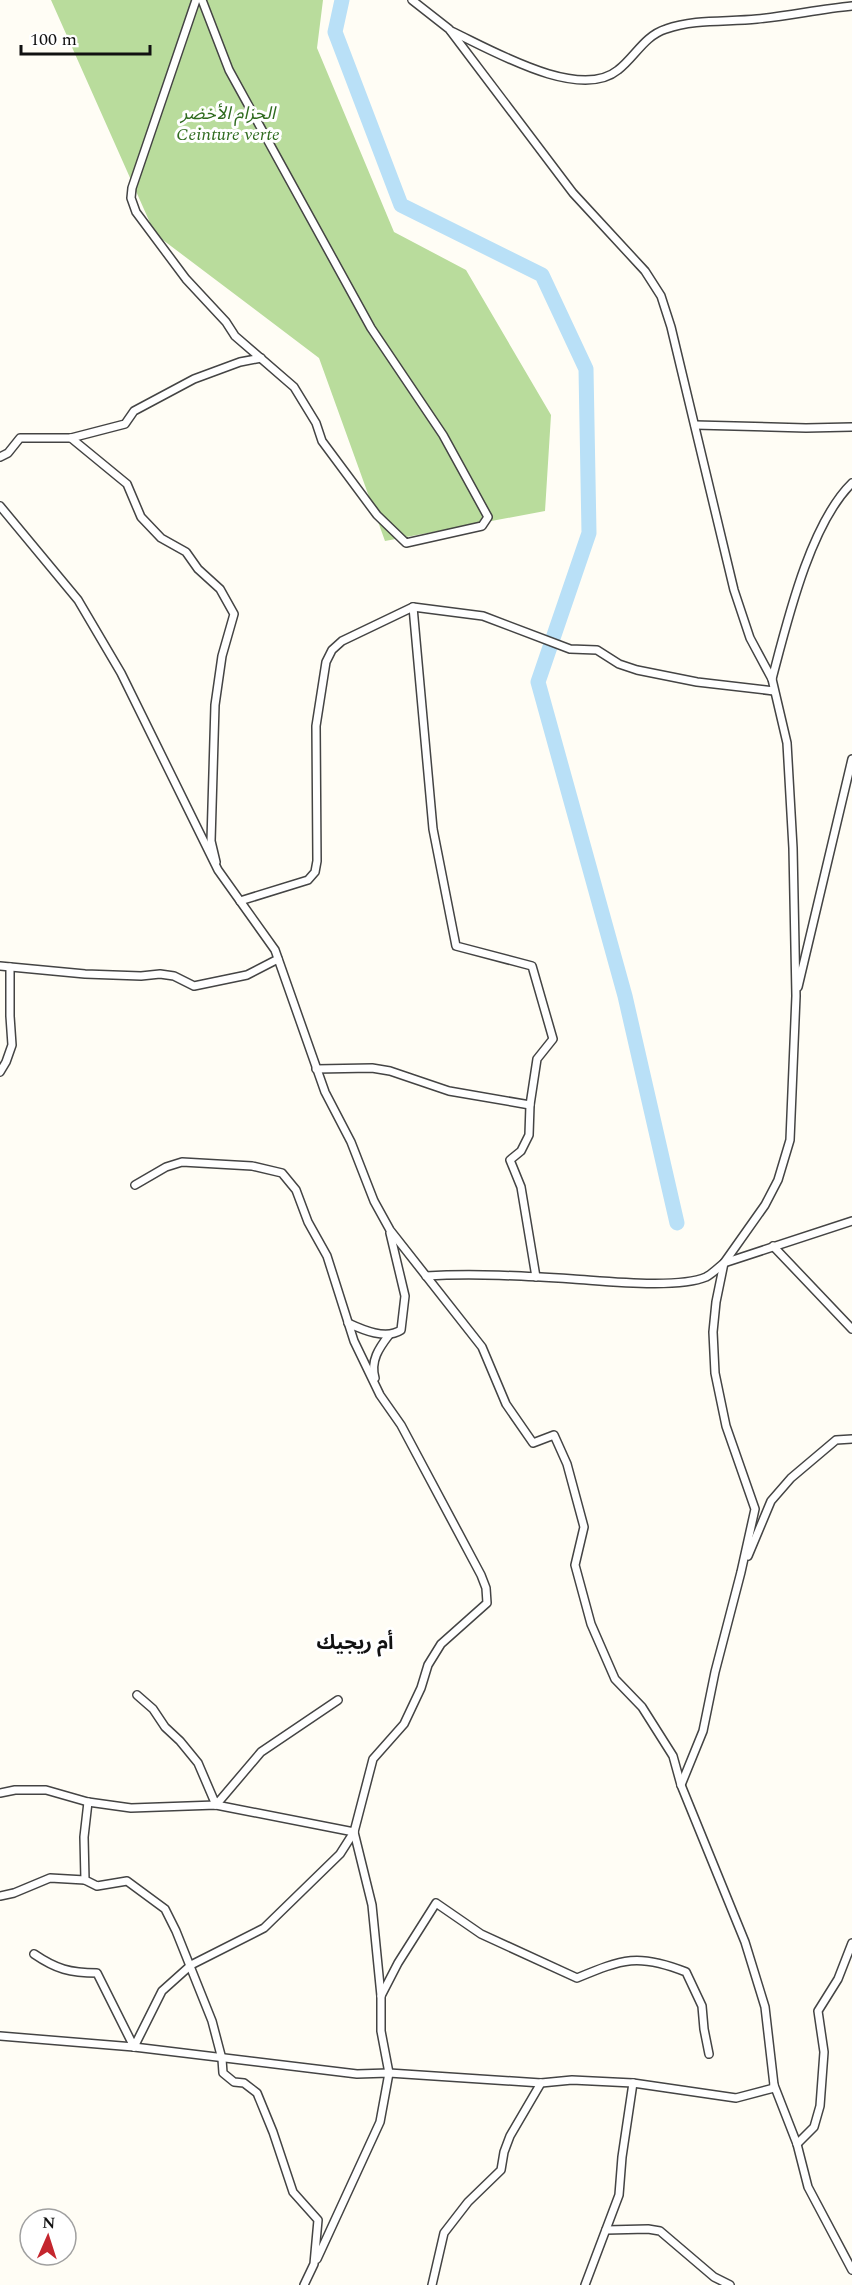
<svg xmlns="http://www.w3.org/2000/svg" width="852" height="2285" viewBox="0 0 852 2285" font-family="Spectral,'Noto Sans Arabic',serif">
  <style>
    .forest { fill: #b9dc9c }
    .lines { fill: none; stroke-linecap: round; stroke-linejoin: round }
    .river { stroke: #b9e0f7; stroke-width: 15 }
    .minor-casing { stroke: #444; stroke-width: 10 }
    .minor { stroke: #fff; stroke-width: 7 }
    .labels { text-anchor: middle; stroke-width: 6; stroke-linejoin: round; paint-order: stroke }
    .park-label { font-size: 18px; font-style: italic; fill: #2f6b1f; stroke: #fff }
    .neighbourhood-label { font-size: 20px; font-weight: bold; fill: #111; stroke: #fff }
  </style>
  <rect width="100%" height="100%" fill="#fffdf5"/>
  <!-- forest -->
  <polygon class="forest" points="51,0 323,0 317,48 394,232 466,270 551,415 545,511 385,541 319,358 155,234"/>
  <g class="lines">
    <!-- river -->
    <polyline class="river" points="342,0 335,32 401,205 542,275 586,369 589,533 538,682 625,996 677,1223"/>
    <defs>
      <g id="minor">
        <polyline points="196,0 132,188 131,198 136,212 186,279 226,322 235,336 294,387 316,423 322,441 377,515 406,543 482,526 488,517 443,435 371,328 229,70 202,0"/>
        <polyline points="412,0 449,29 573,193 645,271 661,296 671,327 734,590 750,638 772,679 787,743 793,848 796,996 790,1140 778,1180 765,1205 724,1263 716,1302 713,1332 715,1373 726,1426 755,1509 741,1572 715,1672 703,1731 681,1785"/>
        <path d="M451 31C490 49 579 102 618 70 635 57 644 36 666 29 694 19 727 22 757 19 789 16 820 9 852 6"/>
        <polyline points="695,425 806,428 852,427"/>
        <polyline points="71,438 127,484 141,517 161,538 186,552 198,569 220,589 234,614 222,656 215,705 211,841 216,862"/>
        <polyline points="0,457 8,453 20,438 71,438 125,424 134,411 194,379 240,362 261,358"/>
        <polyline points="0,506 78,600 121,673 218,870 275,950 325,1092 351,1142 374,1201 390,1230 482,1347 506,1404 533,1443 554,1435 567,1464 584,1527 575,1565 591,1624 615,1679 642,1707 673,1756 681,1785 745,1942 765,2007 774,2085 797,2144 808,2187 852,2270"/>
        <polyline points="413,607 433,829 456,946 532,966 553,1039 537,1059 530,1105 529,1135 521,1151 510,1160 521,1187 536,1277"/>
        <path d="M772 679C787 622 810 524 852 483"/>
        <polyline points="240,901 308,880 315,872 317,861 316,726 326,662 332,650 342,641 413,607 483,616 570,649 597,650 619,664 637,670 697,682 774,691"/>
        <polyline points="0,966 85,974 141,976 160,974 174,976 194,986 247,975 278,959"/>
        <polyline points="798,987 852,759"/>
        <polyline points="316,1069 372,1068 390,1071 449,1091 530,1105"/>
        <polyline points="0,1072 6,1062 12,1045 10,1016 10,967"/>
        <polyline points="773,1246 852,1329"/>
        <path d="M426 1276C474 1273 524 1276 573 1279 605 1281 678 1289 706 1277 712 1274 719 1267 724 1263L852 1221"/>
        <path d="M348 1323C363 1330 386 1340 401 1330L405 1296 390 1233"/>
        <path d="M375 1378C370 1361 379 1348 389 1335"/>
        <polyline points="748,1556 771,1501 791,1478 836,1440 852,1439"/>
        <polyline points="137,1695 153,1709 165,1727 180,1741 198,1763 216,1805 261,1752 338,1700"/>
        <polyline points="0,1793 15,1790 46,1790 88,1802 131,1808 216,1805 354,1832 373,1759 404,1724 421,1688 428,1665 441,1644 487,1603 486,1588 481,1575 401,1425 380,1395 354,1341 327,1256 308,1222 296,1190 282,1173 252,1166 182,1162 166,1167 135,1185"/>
        <polyline points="88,1802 84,1837 85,1880 97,1886 127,1881 165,1909 176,1931 212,2021 222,2059 223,2073 234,2082 244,2083 257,2093 273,2132 293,2192 318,2220 314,2264 304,2285"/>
        <polyline points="0,1896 14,1893 50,1878 85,1880"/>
        <path d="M34 1954C56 1969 70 1973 97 1973L134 2047"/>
        <path d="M381 1996 398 1963 436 1903 481 1934 577 1978C623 1959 638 1953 686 1972L702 2006 704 2029 709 2054"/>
        <polyline points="0,2036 134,2047 357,2074 389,2073 541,2083 572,2080 633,2083 736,2098 774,2088 774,2085"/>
        <polyline points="134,2047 162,1991 191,1965 264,1928 340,1854 354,1832"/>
        <polyline points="797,2144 814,2127 820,2106 824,2052 818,2011 838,1979 852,1943"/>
        <polyline points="606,2230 648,2229 660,2231 714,2277 730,2285"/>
        <polyline points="317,2259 380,2122 389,2073 381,2031 381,1996 372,1905 354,1832"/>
        <polyline points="432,2285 444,2233 468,2202 501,2170 504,2152 510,2136 541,2083"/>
        <polyline points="585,2285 619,2195 622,2157 633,2083"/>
      </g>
    </defs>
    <!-- minor casing -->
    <use href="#minor" class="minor-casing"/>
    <!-- minor -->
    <use href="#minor" class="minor"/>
  </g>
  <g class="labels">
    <!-- park labels -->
    <g class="park-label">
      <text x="228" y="119">الحزام الأخضر<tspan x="228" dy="21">Ceinture verte</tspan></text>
    </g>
    <!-- neighbourhood labels -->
    <g class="neighbourhood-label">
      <text x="355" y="1649">أم ريجيك</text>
    </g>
  </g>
  <!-- north arrow -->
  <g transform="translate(48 2237) rotate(3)"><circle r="28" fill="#ffffff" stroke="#a0a0a0" stroke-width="1.5"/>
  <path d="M0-4.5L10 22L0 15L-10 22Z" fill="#c4262e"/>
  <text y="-9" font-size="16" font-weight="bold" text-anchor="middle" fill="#111111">N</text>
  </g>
  <!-- scale -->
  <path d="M21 45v9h129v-9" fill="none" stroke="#111111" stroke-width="3"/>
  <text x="30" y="45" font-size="18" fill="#111111" stroke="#ffffff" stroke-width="4.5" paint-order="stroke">100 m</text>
</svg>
